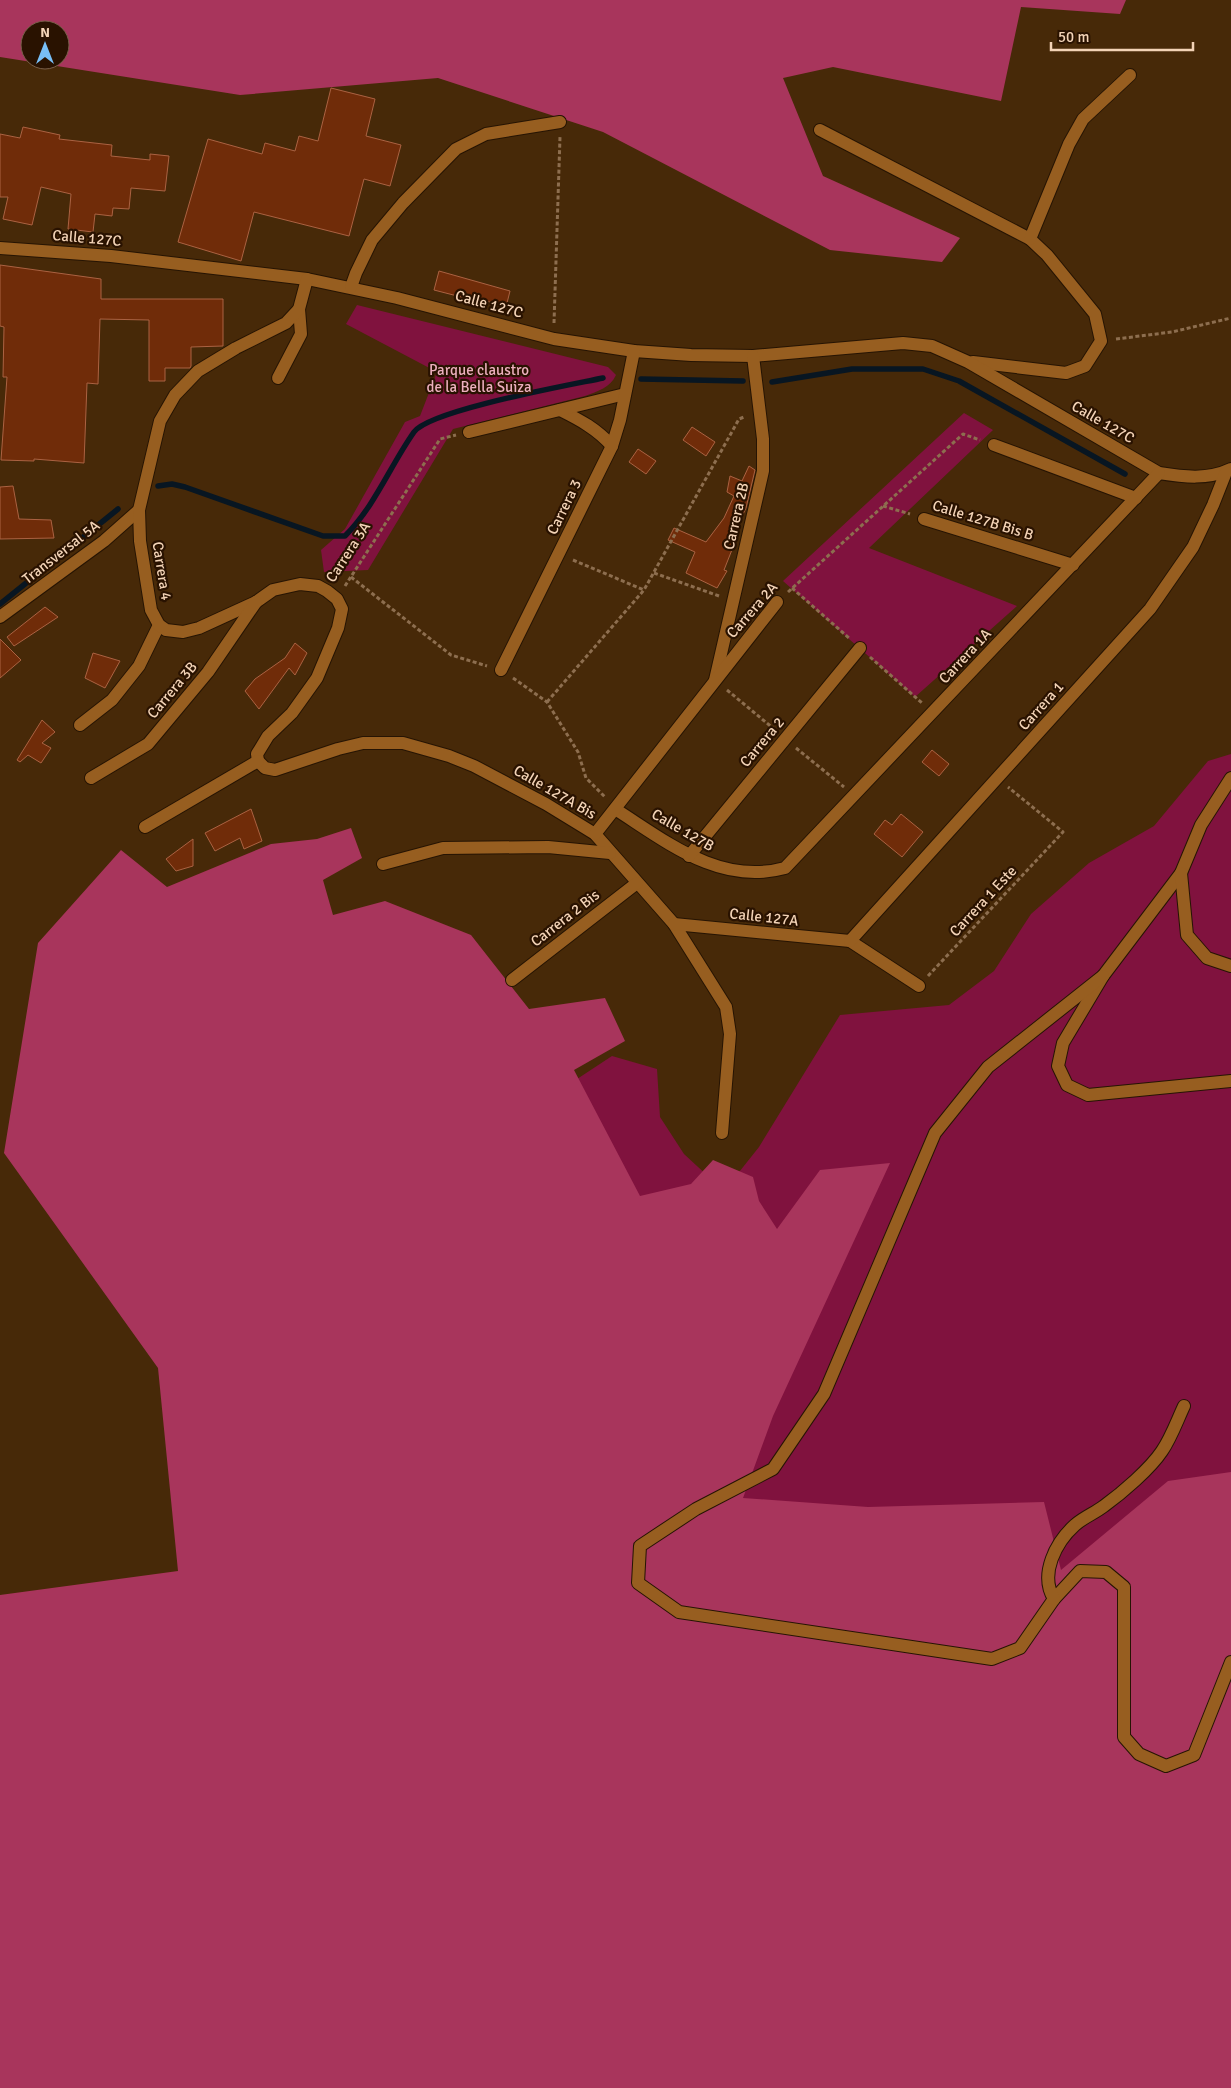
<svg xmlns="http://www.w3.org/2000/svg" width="1231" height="2088" viewBox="0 0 1231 2088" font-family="Signika,sans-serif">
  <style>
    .green { fill: #80123e }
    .forest { fill: #a8355c; fill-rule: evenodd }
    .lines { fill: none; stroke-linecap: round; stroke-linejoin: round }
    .stream { stroke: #081622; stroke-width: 5.5 }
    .building { fill: #702c09; stroke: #ab6242 }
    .minor-casing { stroke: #261403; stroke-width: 14 }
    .path { stroke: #8d6e4f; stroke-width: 3; stroke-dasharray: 4 2.5; stroke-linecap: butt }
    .minor { stroke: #975e20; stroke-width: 12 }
    .labels { text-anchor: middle; stroke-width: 4.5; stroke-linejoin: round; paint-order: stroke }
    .street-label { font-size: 15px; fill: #f3d3b6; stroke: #291200 }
    .park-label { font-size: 15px; fill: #edb0be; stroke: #291200 }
  </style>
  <rect width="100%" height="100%" fill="#472908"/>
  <!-- green -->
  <g class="green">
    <path d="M357 305 608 367 616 375C610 388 598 391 585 396L453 429 368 570 324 572 321 550 345 529 405 422 420 416 437 372 346 324Z"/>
    <polygon points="964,413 993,430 869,548 1017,606 915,697 783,581"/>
    <polygon points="1231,754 1231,2088 155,2088 571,1083 612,1056 657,1069 660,1117 684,1154 724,1191 759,1147 840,1015 949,1005 994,971 1031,914 1089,863 1154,826 1208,761"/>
  </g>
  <!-- forest -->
  <g class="forest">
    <path d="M0 0H1126L1120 14 1021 7 1001 101 833 67 783 78 823 176 960 238 942 262 830 250 603 132 438 78 240 95 0 57ZM30 30H60V60H30Z"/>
    <polygon points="351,828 362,858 323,880 333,915 385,901 471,935 529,1009 605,998 625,1041 574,1070 640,1196 691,1184 713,1160 753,1177 759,1201 777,1229 820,1170 890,1163 773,1416 743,1498 868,1507 1044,1502 1061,1570 1168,1481 1231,1472 1231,2088 0,2088 0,1595 178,1571 158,1368 4,1153 38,943 121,850 167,887 271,844 317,839"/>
  </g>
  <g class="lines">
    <!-- stream -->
    <g class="stream">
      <polyline points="641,379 743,381"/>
      <polyline points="772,382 852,369 923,369 959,381 1125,474"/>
      <path d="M158 486 172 484 185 487 323 536H345C375 506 390 466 414 432 430 410 570 385 603 378"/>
      <polyline points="0,604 118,509"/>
    </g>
  </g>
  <!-- building -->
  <g class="building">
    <polygon points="331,88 375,99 366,136 401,145 390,186 364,179 349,236 254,212 241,261 178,242 208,139 262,154 265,143 295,151 299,136 318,141"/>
    <polygon points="23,127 60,135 59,139 112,145 111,156 150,160 150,154 169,156 165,191 131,188 129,209 113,208 112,216 95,214 93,232 68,229 71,194 41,187 32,225 3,219 8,197 0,197 0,134 20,138"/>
    <polygon points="0,265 101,279 101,299 223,299 223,346 191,347 191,366 190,368 165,368 165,381 149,381 149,320 100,319 98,384 87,383 84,463 34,459 34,461 1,460 7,377 3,377 4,327 0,326"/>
    <polygon points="439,271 510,291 506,307 470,296 469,299 434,290"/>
    <polygon points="692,427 715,442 706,456 683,440"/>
    <polygon points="638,449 656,461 646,474 629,462"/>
    <polygon points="749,466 755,470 746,508 733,535 737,537 724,570 727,571 717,588 686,573 695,552 668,540 674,528 706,542 724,518 734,496 727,492 730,476 742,481"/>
    <polygon points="13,486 19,519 51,520 54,538 0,539 0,487"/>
    <polygon points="45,607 58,617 14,646 7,637"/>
    <polygon points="0,639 21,660 0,678"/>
    <polygon points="295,643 307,653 295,675 289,668 259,709 245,691 255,679 285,658"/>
    <polygon points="93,653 120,661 105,688 85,678"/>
    <polygon points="42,720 55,732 42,743 51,748 41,763 28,755 20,762 17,760"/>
    <polygon points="932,750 949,764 939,776 922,762"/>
    <polygon points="251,809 262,841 244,849 240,838 215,851 205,833"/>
    <polygon points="901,814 923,832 902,857 874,834 885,820 892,825"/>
    <polygon points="193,839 193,866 176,871 166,859"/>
  </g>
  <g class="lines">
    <defs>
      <g id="minor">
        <polyline points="820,130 1030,239 1047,255 1095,314 1101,341 1085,366 1066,373 973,362"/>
        <polyline points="1030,239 1069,144 1083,119 1130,75"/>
        <path d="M0 248 111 256 307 279 397 298 554 339 634 351 691 355 753 356 903 343 932 346 968 362 1159 473C1184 477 1208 480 1231 469"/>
        <polyline points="351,287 356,273 372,240 403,203 456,149 486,134 560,122"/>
        <polyline points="278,378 301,334 299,309"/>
        <path d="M560 410C580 420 597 429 612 446"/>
        <polyline points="469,432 625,394"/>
        <polyline points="994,445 1136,498"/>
        <polyline points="924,519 1073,565"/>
        <polyline points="0,617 104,541 139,510"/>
        <polyline points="501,670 612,446 620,420 634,351"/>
        <polyline points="715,680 763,471 763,439 753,356"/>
        <polyline points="80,725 112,700 139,666 159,625"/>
        <polyline points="258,761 257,754 268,736 292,713 317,678 338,628 342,609 337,599 327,591 318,586 300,584 273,590 256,602 199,628 183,632 166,630 159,625 151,610 140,541 139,510 160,421 175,395 198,371 236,348 286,323 299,309 307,279"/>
        <polyline points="258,761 265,768 275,770 338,749 363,743 403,743 449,756 474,766 546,804 595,834 674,924 726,1007 730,1034 722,1133"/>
        <polyline points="91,778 148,744 208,672 256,602"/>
        <polyline points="1231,778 1201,825 1181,873 1103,976 1063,1043 1058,1066 1067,1085 1088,1095 1231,1081"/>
        <path d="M615 809C667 842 720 886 785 868L1159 473"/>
        <polyline points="145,827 258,761"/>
        <polyline points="595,834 777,602"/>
        <polyline points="689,856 860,648"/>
        <polyline points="383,864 443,848 548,847 610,853"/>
        <polyline points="1181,873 1187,935 1207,958 1231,966"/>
        <polyline points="674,924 850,941 919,986"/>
        <polyline points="850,941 1150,609 1193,547 1213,505 1226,472"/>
        <polyline points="1103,976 988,1067 935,1133 824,1394 773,1469 696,1509 640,1546 638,1583 679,1612 992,1659 1020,1648 1054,1599 1080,1571 1106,1572 1124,1587 1124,1737 1139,1754 1166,1766 1194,1755 1231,1662"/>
        <polyline points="512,980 637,883"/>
        <path d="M1054 1599C1039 1574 1056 1542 1075 1525 1084 1517 1095 1513 1104 1506 1122 1493 1150 1469 1162 1451 1171 1438 1177 1421 1184 1406"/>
      </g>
    </defs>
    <!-- minor casing -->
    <use href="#minor" class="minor-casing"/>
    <!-- path -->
    <g class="path">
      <polyline points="554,323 560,137"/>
      <polyline points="1116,339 1172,332 1231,318"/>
      <polyline points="883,506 910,514"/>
      <polyline points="573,560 644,590"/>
      <polyline points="654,573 719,596"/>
      <polyline points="351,577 451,655 487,666"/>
      <polyline points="345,586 440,439 456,435"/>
      <polyline points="792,588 849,638"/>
      <polyline points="788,592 963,434 980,440"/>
      <polyline points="870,657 922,703"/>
      <polyline points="513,678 547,702 578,752 586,778 606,798"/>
      <polyline points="727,690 774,729"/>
      <polyline points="547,702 644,590 739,419 744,417"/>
      <polyline points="796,748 844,787"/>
      <polyline points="928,976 1063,832 1008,787"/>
    </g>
    <!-- minor -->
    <use href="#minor" class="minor"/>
  </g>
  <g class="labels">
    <!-- street labels -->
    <g class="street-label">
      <text transform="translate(87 238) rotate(5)" y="5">Calle 127C</text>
      <text transform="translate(489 304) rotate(15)" y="5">Calle 127C</text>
      <text transform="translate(1103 422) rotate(30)" y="5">Calle 127C</text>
      <text transform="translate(564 507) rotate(-64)" y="5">Carrera 3</text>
      <text transform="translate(736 516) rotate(-77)" y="5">Carrera 2B</text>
      <text transform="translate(983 520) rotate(17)" y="5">Calle 127B Bis B</text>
      <text transform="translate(61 552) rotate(-38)" y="5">Transversal 5A</text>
      <text transform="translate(348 552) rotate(-57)" y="5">Carrera 3A</text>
      <text transform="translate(162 571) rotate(81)" y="5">Carrera 4</text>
      <text transform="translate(752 610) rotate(-49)" y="5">Carrera 2A</text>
      <text transform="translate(965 656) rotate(-47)" y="5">Carrera 1A</text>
      <text transform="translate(172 690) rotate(-50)" y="5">Carrera 3B</text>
      <text transform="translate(1041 706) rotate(-48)" y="5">Carrera 1</text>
      <text transform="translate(762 742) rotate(-50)" y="5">Carrera 2</text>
      <text transform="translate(555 792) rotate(30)" y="5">Calle 127A Bis</text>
      <text transform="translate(683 830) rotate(30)" y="5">Calle 127B</text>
      <text transform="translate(983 901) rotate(-47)" y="5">Carrera 1 Este</text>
      <text transform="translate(764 917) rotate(6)" y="5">Calle 127A</text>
      <text transform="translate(565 918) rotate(-38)" y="5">Carrera 2 Bis</text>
    </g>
    <!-- park labels -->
    <g class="park-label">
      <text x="479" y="375">Parque claustro<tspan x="479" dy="17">de la Bella Suiza</tspan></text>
    </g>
  </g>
  <!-- north arrow -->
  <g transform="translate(45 45)"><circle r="24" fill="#291200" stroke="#7a5f49"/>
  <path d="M0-4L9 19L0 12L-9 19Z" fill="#78bff7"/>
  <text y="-8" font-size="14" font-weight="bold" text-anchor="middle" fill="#f3d3b6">N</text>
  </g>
  <!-- scale -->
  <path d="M1051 42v8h142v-8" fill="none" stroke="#f3d3b6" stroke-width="2.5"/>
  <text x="1058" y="42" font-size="15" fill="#f3d3b6" stroke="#291200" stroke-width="4" paint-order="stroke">50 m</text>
</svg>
